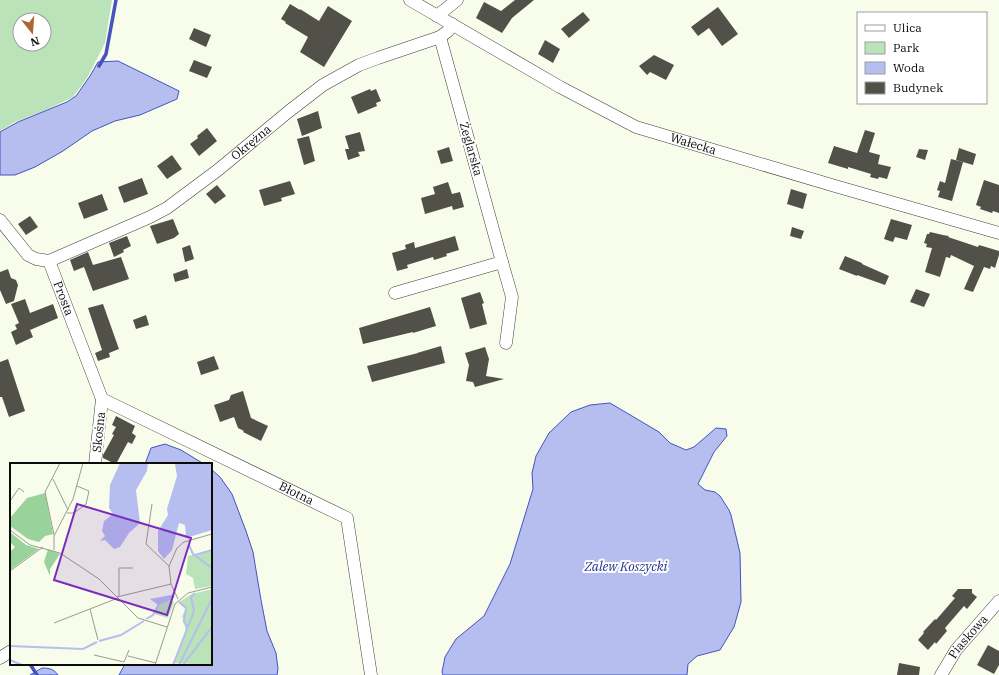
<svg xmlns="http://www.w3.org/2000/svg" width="999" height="675" viewBox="0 0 999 675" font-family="'IBM Plex Serif',serif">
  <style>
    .green { fill: #bae3b9; fill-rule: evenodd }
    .water { fill: #b5beef; stroke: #4453be }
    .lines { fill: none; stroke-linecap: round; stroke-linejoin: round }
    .stream { stroke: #4453be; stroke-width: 3.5 }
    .building { fill: #525149 }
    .minor-casing { stroke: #3e3e3e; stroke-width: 13 }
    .minor { stroke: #fff; stroke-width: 12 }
    .labels { text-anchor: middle; stroke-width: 4; stroke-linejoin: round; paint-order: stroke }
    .street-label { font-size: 12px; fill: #0b0b0b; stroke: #fff }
    .water-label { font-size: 13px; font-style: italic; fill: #232c8e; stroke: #fff }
    .inset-river { fill: none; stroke: #b5beef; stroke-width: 2 }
    .inset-road { fill: none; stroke: #999c91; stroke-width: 1 }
    .view { fill: #7b2cbf; fill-opacity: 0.15; stroke: #7b2cbf; stroke-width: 2 }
    .inset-edge { fill: none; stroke: #0b0b0b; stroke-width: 2 }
  </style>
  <rect width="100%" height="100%" fill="#f8fdeb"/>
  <!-- green -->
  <path class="green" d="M0 0H112L105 43 87 78 73 97 48 109 15 122 0 131ZM20 20H44V44H20Z"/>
  <!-- water -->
  <g class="water">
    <polygon points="118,61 179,91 177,99 140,115 115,121 92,131 63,151 35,167 15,175 0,175 0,132 18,122 67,102 76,96 90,76 98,62"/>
    <polygon points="610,403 659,432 670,443 686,450 694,447 716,428 726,429 727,436 714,452 698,484 705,490 715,492 720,496 729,510 731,515 740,553 741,602 734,627 720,650 697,656 688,664 687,675 443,675 442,672 445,657 456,639 484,616 510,564 533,489 532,473 536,456 549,433 571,412 590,405"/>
    <polygon points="165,444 181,450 204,464 145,464 151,448"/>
    <polygon points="211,469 220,477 232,494 246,531 253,552 261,600 267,631 276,653 278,669 277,675 119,675 125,664 211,664"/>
    <path d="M42 668C49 668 54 669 58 675H30Z"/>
  </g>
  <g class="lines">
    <!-- stream -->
    <g class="stream">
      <polyline points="99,66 106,54 116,0"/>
      <polyline points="30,664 37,675"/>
    </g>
  </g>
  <!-- building -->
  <g class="building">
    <polygon points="515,0 534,0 512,18 502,33 476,18 484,2 501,11"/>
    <polygon points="290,4 300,10 300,9 319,21 328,6 352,21 324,67 300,52 308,37 285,23 286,22 281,19"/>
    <polygon points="718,7 738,34 722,46 709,28 698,36 691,27"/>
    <polygon points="583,12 590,20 569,38 561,29"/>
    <polygon points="194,28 211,35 206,47 189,39"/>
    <polygon points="545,40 560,49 553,63 538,54"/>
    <polygon points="654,55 674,65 666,80 650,72 647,75 639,66"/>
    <polygon points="194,60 212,67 207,78 189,71"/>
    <polygon points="370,89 371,91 376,89 381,101 376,103 377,106 358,114 351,97"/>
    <polygon points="318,111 322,128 302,136 297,119"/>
    <polygon points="207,128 217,141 199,156 190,144 198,138 197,136"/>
    <polygon points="865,130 875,133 869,152 880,155 878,164 891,167 887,179 879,177 878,179 870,177 871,174 848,167 848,169 828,163 834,146 857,153"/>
    <polygon points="360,132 365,151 358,152 360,156 348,160 345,149 349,149 345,136"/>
    <polygon points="309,136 315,161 304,165 297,139"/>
    <polygon points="449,147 453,161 441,164 437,151"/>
    <polygon points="959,148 976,154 973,165 956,160"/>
    <polygon points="919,149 928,150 925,160 916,157"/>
    <polygon points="172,155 182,169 167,179 157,166"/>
    <polygon points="951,159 963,162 952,201 938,197 940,191 937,190 940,181 945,183"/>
    <polygon points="142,178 148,194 124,203 118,187"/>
    <polygon points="984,180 999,185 999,213 993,211 992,213 980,209 981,207 976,205"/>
    <polygon points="290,181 295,194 281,198 282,201 264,206 259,190"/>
    <polygon points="448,182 452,194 460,192 464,207 453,210 452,206 425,214 421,198 435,194 433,187"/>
    <polygon points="217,185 226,196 215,204 206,194"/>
    <polygon points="791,189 807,194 803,209 787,204"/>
    <polygon points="102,194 108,210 84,219 78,203"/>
    <polygon points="30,216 38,227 26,235 18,224"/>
    <polygon points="173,219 179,234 174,238 157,244 150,226"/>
    <polygon points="891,219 912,225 907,240 895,237 893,242 884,239"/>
    <polygon points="792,227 804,231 801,239 790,236"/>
    <polygon points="930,232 943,235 949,236 948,237 978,247 979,245 999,251 999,255 995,268 991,266 990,269 984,267 973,292 964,289 974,266 951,255 950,258 946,257 940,277 925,272 932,248 926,247 927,244 924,243 927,234 929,234"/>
    <polygon points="127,236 131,246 123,250 124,252 114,257 109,243"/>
    <polygon points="455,236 459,250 446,254 447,256 434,260 433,257 407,265 408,268 397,271 392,253 406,249 405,245 414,242 415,248"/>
    <polygon points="190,245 194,259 185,262 182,248"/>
    <polygon points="88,252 93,265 121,257 129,279 93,291 84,267 74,271 70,260"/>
    <polygon points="845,256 862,263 862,264 889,276 885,285 857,275 857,276 839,269"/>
    <polygon points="8,269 11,278 16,280 18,285 14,301 6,304 0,290 0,272"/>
    <polygon points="187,269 189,278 175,282 173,274"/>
    <polygon points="916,289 930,294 924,307 910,302"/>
    <polygon points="480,292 484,303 482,304 487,324 470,329 461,298"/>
    <polygon points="25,299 30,313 53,304 58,318 30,330 33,337 16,345 11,332 17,329 15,325 19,323 11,304"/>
    <polygon points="103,304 119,349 109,353 110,357 98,361 95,353 102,350 88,308"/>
    <polygon points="430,307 436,326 413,333 413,332 363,344 359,328"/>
    <polygon points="146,315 149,325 136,329 133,320"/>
    <polygon points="441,346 445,363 372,382 367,366 418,353 417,353"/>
    <polygon points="485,347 489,359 486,376 504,379 475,387 473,382 466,381 469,365 465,353"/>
    <polygon points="214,356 219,369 201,375 197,362"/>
    <polygon points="8,359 25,411 9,417 2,397 0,397 0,362"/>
    <polygon points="243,391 251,418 268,426 261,441 243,432 244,431 238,428 234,417 220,422 214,405 229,400 231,395"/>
    <polygon points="116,416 135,426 132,433 136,436 132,444 128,442 116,464 115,464 103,458 103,455 114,435 112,434 116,427 112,425"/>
    <polygon points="958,589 972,589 972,593 977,597 967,609 964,606 945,628 947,631 936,644 935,642 928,650 918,640 924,633 923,632 935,619 936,620 955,598 952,596"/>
    <polygon points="988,645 999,651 999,665 994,674 977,665"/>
    <polygon points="899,663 920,667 919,675 897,675"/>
  </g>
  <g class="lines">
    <defs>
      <g id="minor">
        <path id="s1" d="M410 0 560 87 636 127 835 186 999 233"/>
        <polyline points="437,16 457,0"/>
        <path id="s2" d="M0 220 28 255 36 259 49 261 102 399 95 464"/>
        <path id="s3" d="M49 261 150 217 167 208 218 170 288 112 323 85 359 65 378 58 440 37 448 31 452 24"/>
        <polyline points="502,262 512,297 506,343"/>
        <polyline points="395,293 502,262 440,37"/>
        <path id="s4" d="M102 399 347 518 371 675"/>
        <polyline points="0,658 11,651"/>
        <path id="s5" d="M941 675 956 650 999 601"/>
      </g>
    </defs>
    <!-- minor casing -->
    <use href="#minor" class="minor-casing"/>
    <!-- minor -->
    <use href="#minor" class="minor"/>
  </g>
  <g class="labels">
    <!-- street labels -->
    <g class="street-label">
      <text dy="4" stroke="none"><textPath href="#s3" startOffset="236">Okrężna</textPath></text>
      <text dy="4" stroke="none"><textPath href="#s1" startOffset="319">Wałecka</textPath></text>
      <text transform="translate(471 149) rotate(74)" y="4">Żeglarska</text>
      <text dy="4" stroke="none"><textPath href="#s2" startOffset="107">Prosta</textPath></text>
      <text transform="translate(99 432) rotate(-84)" y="4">Skośna</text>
      <text dy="4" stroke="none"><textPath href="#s4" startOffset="216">Błotna</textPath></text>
      <text dy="4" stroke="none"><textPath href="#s5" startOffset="47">Piaskowa</textPath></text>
    </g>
    <!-- water labels -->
    <g class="water-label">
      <text x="626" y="571">Zalew Koszycki</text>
    </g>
  </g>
  <!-- overview -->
  <g transform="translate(10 463)">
    <rect width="202" height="202" fill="#f8fdeb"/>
    <path d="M202 88V123L185 126 183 115 176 111 178 93ZM202 126V202L163 200 176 168 172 153 176 146 169 139 182 131ZM162 137 164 140 158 155 144 151 150 140Z" fill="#bae3b9"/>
    <path d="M35 30 43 71 35 73 29 79 18 76 0 63V55L17 35ZM0 69 16 82 29 86 0 107V89L5 84 0 79ZM38 86 50 91 40 106V113L34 99Z" fill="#9ad29c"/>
    <path d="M110 0H138L137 8 126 27 130 60 119 70 110 84 104 86 95 77 90 78 95 73 92 68 94 58 103 51 99 45 100 22ZM202 0V67L176 75 175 62 169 60 162 87 154 96 148 88V68L158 52 157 46 167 13 165 1ZM161 132 165 133 163 136 148 142 140 136Z" fill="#b5beef"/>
    <path class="inset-river" d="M179 82 183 91 202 105M185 92 202 87M169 139 176 145 174 159 177 163M136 156 143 152 149 141M89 178 111 172 134 158M0 183 73 186 87 179M0 197 12 202M163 202 184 148 181 134 185 130M169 202 202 136M173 202 202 164"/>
    <path class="inset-road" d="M43 16 58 47M0 38 9 25 14 29M142 41 136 81 159 103M57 50H64L76 41 79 28 67 23M0 67 20 82 50 90 89 116 128 155 157 164M44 72 35 29 50 0M44 87V73L63 36 73 0M0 108 33 84M109 133V105H123M107 134 161 121M168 136 161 121 159 103 167 85 174 79 202 71M80 146 88 177M44 160 108 135M84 192 114 199 119 187M118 193 146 200M145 202 165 141 178 130 202 124"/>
    <path class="view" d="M67 41 181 75 157 152 44 117Z"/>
    <rect width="202" height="202" class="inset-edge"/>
  </g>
  <!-- legend -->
  <rect x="857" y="12" width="130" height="92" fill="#ffffff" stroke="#9d9d9d"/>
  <rect x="865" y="25" width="20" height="6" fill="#ffffff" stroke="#9d9d9d"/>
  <text x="893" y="32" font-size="12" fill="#0b0b0b">Ulica</text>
  <rect x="865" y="42" width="20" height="12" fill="#bae3b9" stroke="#9d9d9d"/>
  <text x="893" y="52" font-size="12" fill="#0b0b0b">Park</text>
  <rect x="865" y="62" width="20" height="12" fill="#b5beef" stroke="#9d9d9d"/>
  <text x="893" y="72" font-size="12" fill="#0b0b0b">Woda</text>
  <rect x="865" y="82" width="20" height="12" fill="#525149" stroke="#9d9d9d"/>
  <text x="893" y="92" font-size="12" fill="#0b0b0b">Budynek</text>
  <!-- north arrow -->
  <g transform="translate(32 32) rotate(163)"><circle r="19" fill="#ffffff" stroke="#9d9d9d"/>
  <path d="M0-3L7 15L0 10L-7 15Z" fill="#ab6733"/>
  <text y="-6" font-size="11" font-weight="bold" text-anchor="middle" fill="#0b0b0b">N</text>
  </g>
</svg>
